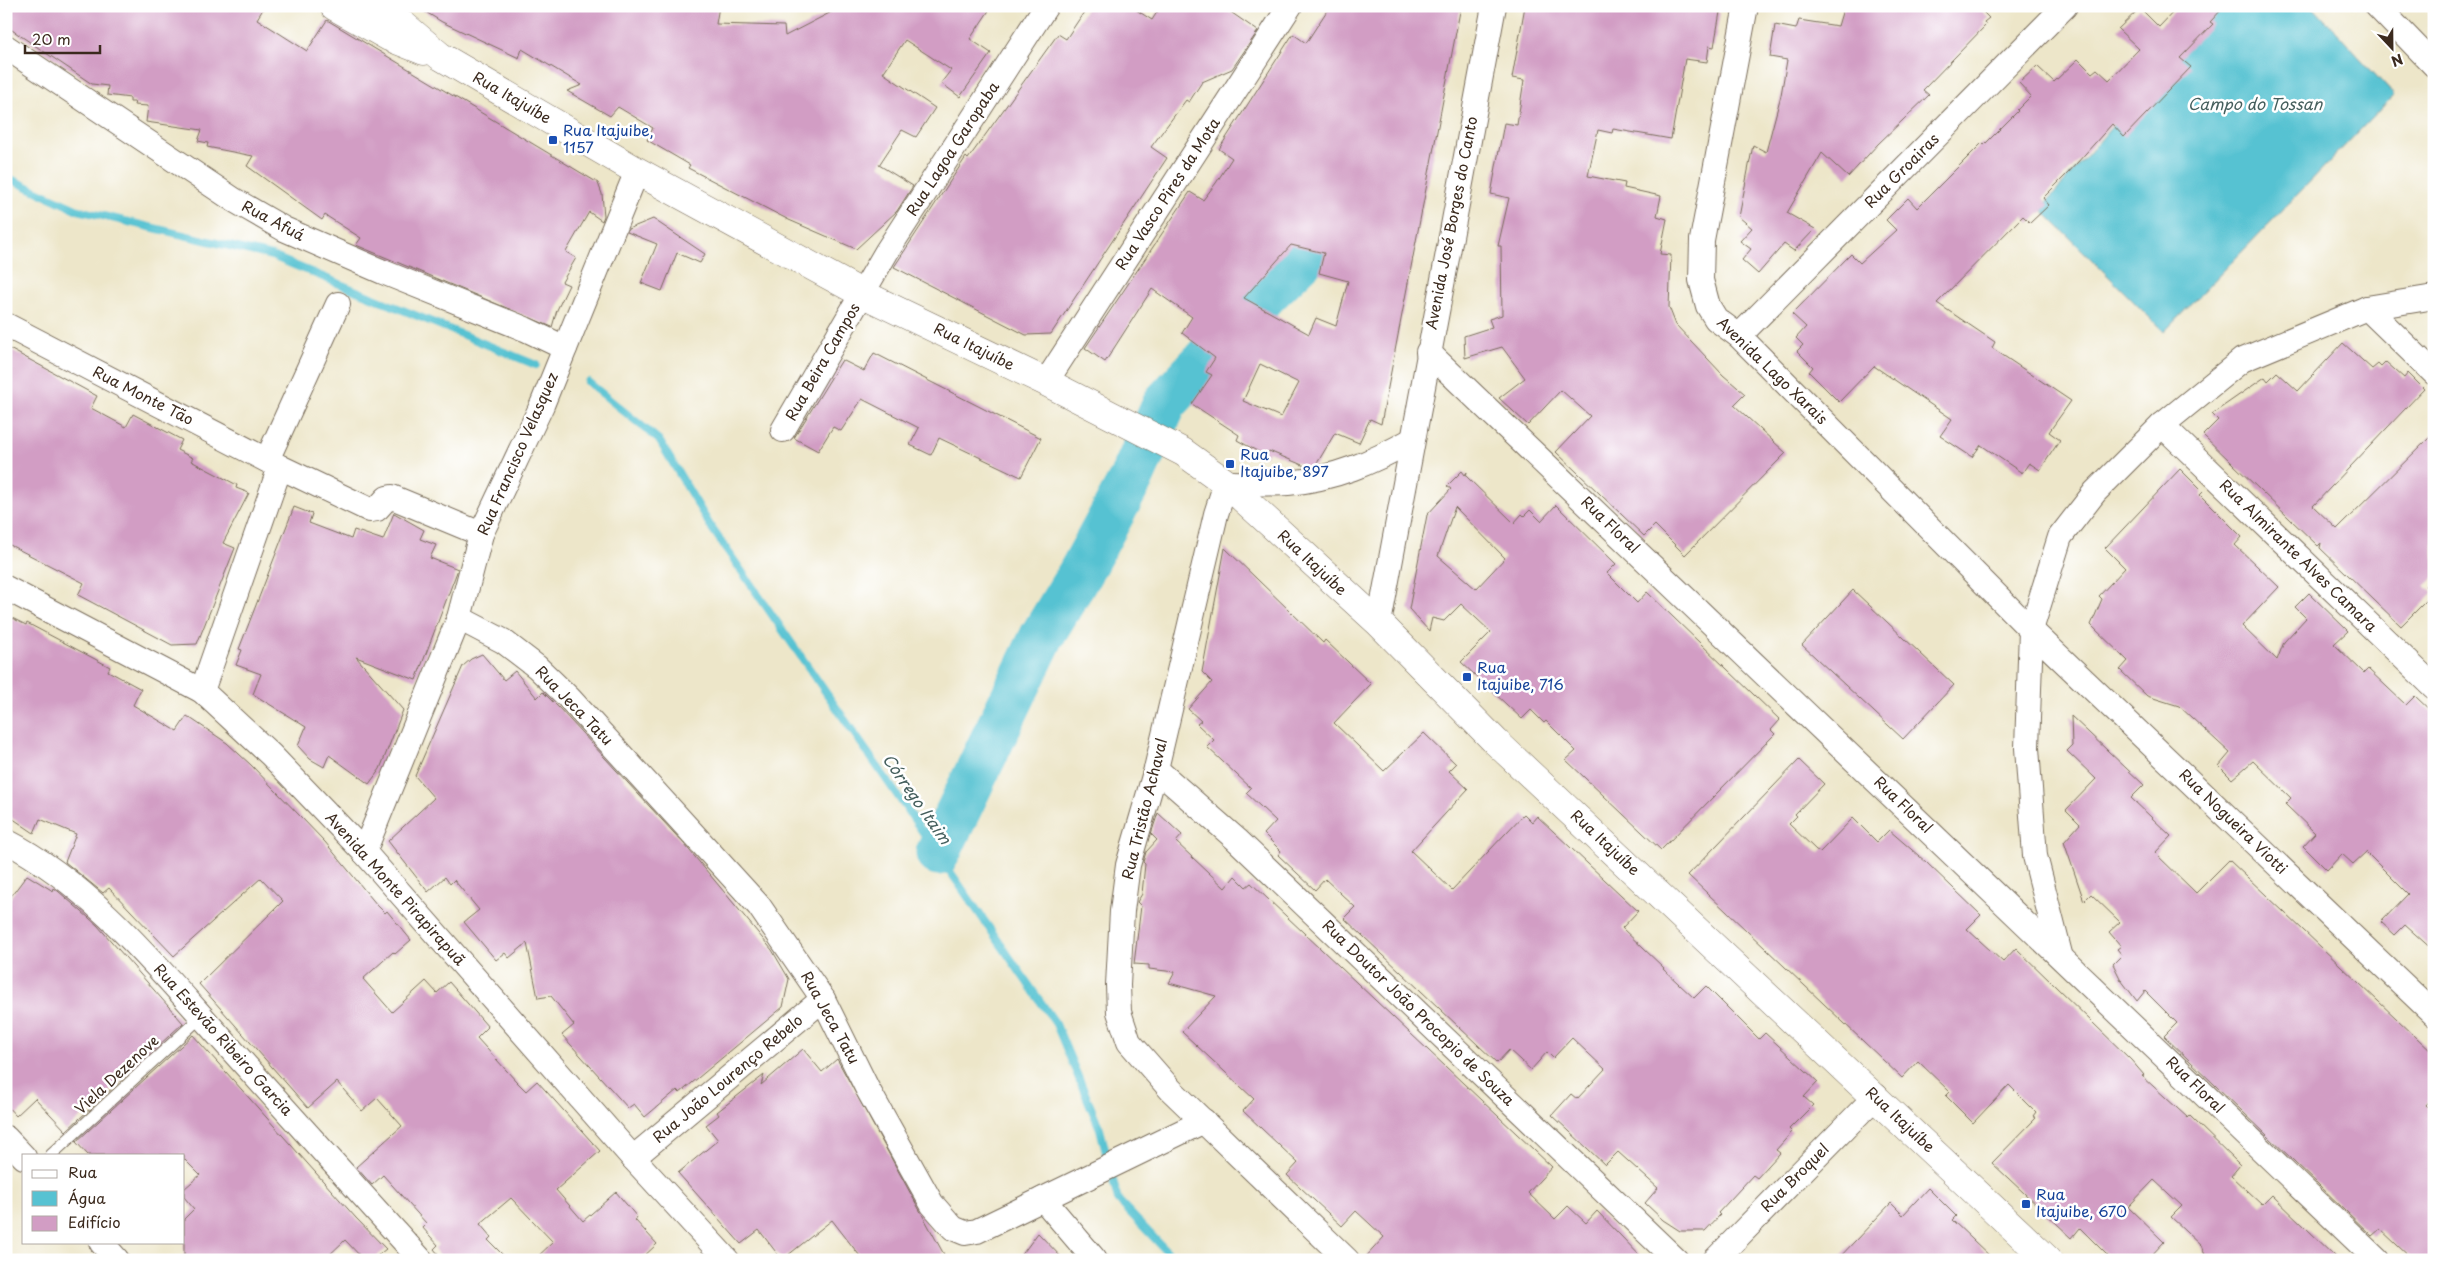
<svg xmlns="http://www.w3.org/2000/svg" width="2440" height="1266" viewBox="0 0 2440 1266" font-family="'Playpen Sans',sans-serif">
  <style>
    .water { fill: #57c2d2; stroke: #497678 }
    .lines { fill: none; stroke-linecap: round; stroke-linejoin: round }
    .stream { stroke: #57c2d2; stroke-width: 8 }
    .river { stroke: #57c2d2; stroke-width: 45 }
    .building { fill: #d29dc4; fill-rule: evenodd }
    .service-casing { stroke: #796c5a; stroke-width: 13 }
    .minor-casing { stroke: #796c5a; stroke-width: 26 }
    .secondary-casing { stroke: #796c5a; stroke-width: 29 }
    .service { stroke: #fff; stroke-width: 11 }
    .minor { stroke: #fff; stroke-width: 24 }
    .secondary { stroke: #fff; stroke-width: 28 }
    .transit-dot { fill: #1a4fb4; stroke: #fff; stroke-width: 2 }
    .labels { text-anchor: middle; stroke-width: 5; stroke-linejoin: round; paint-order: stroke }
    .street-label { font-size: 15px; fill: #3b2a1e; stroke: #fff }
    .transit-label { font-size: 15px; fill: #164399; stroke: #fff; text-anchor: start }
    .water-label { font-size: 16px; font-style: italic; fill: #455f5d; stroke: #fff }
  </style>
  <rect width="100%" height="100%" fill="#fff"/>
  <filter id="ink" filterUnits="userSpaceOnUse"><feTurbulence type="fractalNoise" baseFrequency=".02" numOctaves="2"/><feDisplacementMap in="SourceGraphic" scale="10" xChannelSelector="R" yChannelSelector="G"/><feConvolveMatrix kernelMatrix="1 2 1 2 8 2 1 2 1" color-interpolation-filters="sRGB"/></filter>
  <filter id="wash" filterUnits="userSpaceOnUse"><feTurbulence type="fractalNoise" baseFrequency=".0096" numOctaves="4" result="noise"/><feDisplacementMap in="SourceGraphic" scale="20" xChannelSelector="R" yChannelSelector="G"/><feGaussianBlur stdDeviation="1.12" result="paint"/><feColorMatrix in="noise" values="0 0 0 0 0 0 0 0 0 0 0 0 0 0 0 0 0 1.4 0 .05"/><feComposite in="paint" operator="in"/></filter>
  <g filter="url(#wash)">
    <rect width="100%" height="100%" fill="#ede6c9"/>
    <!-- water -->
    <polygon class="water" points="2216,6 2312,6 2394,95 2164,332 2041,209"/>
    <g class="lines">
      <!-- stream -->
      <g class="stream">
        <polyline points="6,177 78,210 272,256 536,365"/>
        <polyline points="588,382 659,440 711,527 1056,1024 1100,1129 1118,1200 1175,1260"/>
      </g>
      <!-- river -->
      <polyline class="river" points="938,853 1042,636 1080,573 1131,479 1165,403 1265,295 1308,253 1341,195"/>
    </g>
    <g id="blocks">
      <!-- building -->
      <g class="building">
        <polygon points="31,6 265,6 257,19 307,51 327,20 598,183 602,194 604,216 602,221 589,212 566,252 576,258 562,282 569,285 557,310 552,327 356,245 361,238 325,215 322,220 247,166 253,156 207,147 208,143 198,141 202,130 146,122 148,106 134,105 135,102 130,102 130,98 107,95 108,86 92,84 6,26 6,9"/>
        <polygon points="416,6 719,6 716,24 784,26 785,36 843,6 992,6 970,39 991,53 960,97 941,83 951,70 905,40 883,73 935,108 916,137 902,130 879,165 913,186 897,211 856,249 789,220 688,168 690,165 647,140 653,128 618,107 610,116 567,91 582,85 522,49 519,58 442,22"/>
        <polygon points="1088,6 1130,6 1152,20 1161,6 1222,6 1258,31 1232,69 1202,82 1189,102 1186,100 1151,147 1167,158 1051,334 1026,335 894,267 966,157 968,159 1058,34 1066,39"/>
        <path d="M1330 6H1461L1381 424 1370 419 1359 443 1335 433 1316 465 1307 467 1269 451 1266 456 1237 440 1239 435 1192 404 1212 375 1206 372 1215 358 1182 333 1192 317 1152 289 1105 362 1085 348 1190 192 1203 200 1216 183 1232 158 1219 149 1293 34 1306 43ZM1291 245 1324 253 1319 273 1348 281 1336 326 1316 318 1309 334 1244 298ZM1260 364 1299 383 1281 417 1243 401Z"/>
        <polygon points="1525,6 1693,6 1720,12 1714,47 1709,46 1707,62 1685,59 1671,139 1613,129 1612,133 1598,130 1588,176 1625,183 1624,188 1661,196 1657,216 1667,219 1660,254 1671,255 1669,307 1676,325 1723,375 1745,394 1734,405 1786,453 1685,555 1655,525 1644,536 1556,452 1590,416 1561,390 1528,425 1499,398 1525,378 1502,347 1465,358 1464,336 1492,327 1489,319 1502,315 1501,246 1498,246 1509,198 1491,194 1504,123 1517,125 1524,80 1512,78"/>
        <polygon points="1844,6 1977,6 1989,18 1984,22 1986,25 1923,90 1929,95 1878,144 1848,177 1822,153 1787,213 1815,229 1794,251 1784,244 1758,274 1742,260 1751,249 1740,241 1752,228 1739,217 1753,145 1766,152 1781,95 1787,60 1770,57 1775,25 1796,29 1799,20 1838,26"/>
        <polygon points="2179,6 2225,6 2210,22 2213,24 2180,58 2191,67 2124,137 2112,124 2068,173 2043,198 2049,205 2030,223 2023,216 1937,303 1995,342 1992,348 2071,401 2049,432 2060,440 2040,470 2029,463 2022,473 1981,445 1972,457 1940,436 1952,419 1874,366 1839,402 1809,372 1813,367 1797,351 1803,345 1796,338 1806,327 1792,314 1851,254 1860,263 1896,230 1886,220 1908,198 1917,208 1982,143 1984,145 2018,111 2017,110 2031,96 2019,83 2037,66 2054,82 2078,59 2092,73 2097,69 2109,80 2139,49 2118,29 2140,8 2159,27"/>
        <polygon points="653,219 705,254 700,263 677,253 662,291 641,283 657,244 627,232 628,229"/>
        <polygon points="2343,343 2372,369 2378,364 2381,367 2386,362 2404,378 2408,373 2424,389 2313,506 2337,529 2434,433 2434,578 2425,586 2434,593 2401,626 2320,548 2321,543 2318,546 2203,435 2218,420 2212,414 2265,377 2268,381 2277,372 2298,391"/>
        <polygon points="6,347 97,396 91,408 126,427 133,414 182,440 177,450 193,458 191,461 237,485 236,488 249,493 223,543 235,548 197,644 172,645 78,595 84,583 6,543"/>
        <polygon points="874,353 1041,438 1021,477 939,438 931,455 910,445 919,428 862,399 841,431 833,427 818,451 794,438 842,360 864,371"/>
        <polygon points="2180,469 2203,492 2200,495 2242,537 2235,545 2279,587 2242,626 2277,660 2284,642 2306,618 2295,607 2309,593 2348,631 2334,644 2364,673 2368,669 2406,705 2415,696 2434,714 2434,951 2405,925 2395,935 2381,922 2408,894 2366,852 2353,864 2342,854 2327,870 2303,846 2315,833 2285,804 2291,798 2253,761 2232,779 2219,766 2230,753 2179,706 2147,696 2120,670 2128,661 2091,625 2102,599 2099,596 2125,568 2105,548"/>
        <path d="M1462 471 1465 475 1467 472 1466 476 1514 523 1522 514 1524 516 1530 510 1541 521 1556 505 1616 564 1607 573 1637 603 1647 592 1780 720 1771 730 1775 734 1661 850 1566 760 1576 751 1546 721 1544 723 1531 710 1522 719 1461 662 1491 632 1461 604 1444 621 1432 618 1429 631 1409 609 1427 515 1451 489 1447 486ZM1455 507 1505 558 1476 589 1438 556Z"/>
        <polygon points="294,507 312,514 309,523 351,539 354,530 383,540 394,513 424,530 420,539 436,545 430,558 458,569 416,680 356,657 403,710 380,769 369,784 329,755 324,767 310,759 298,746 306,727 253,694 261,674 236,665 242,650 239,649"/>
        <polygon points="1225,548 1323,643 1325,640 1371,684 1334,723 1384,771 1424,733 1456,764 1449,771 1468,789 1411,851 1452,890 1524,814 1532,822 1537,816 1638,911 1622,928 1664,968 1663,969 1694,998 1706,986 1759,1039 1765,1033 1818,1082 1804,1097 1813,1105 1789,1129 1792,1132 1776,1150 1780,1153 1757,1178 1753,1175 1718,1213 1720,1215 1705,1231 1680,1231 1663,1220 1645,1203 1658,1188 1618,1152 1605,1165 1552,1115 1571,1094 1577,1099 1605,1069 1572,1038 1553,1058 1547,1052 1531,1070 1509,1050 1497,1063 1344,918 1355,907 1325,879 1315,890 1278,855 1281,851 1264,834 1276,821 1246,793 1251,788 1207,747 1214,740 1197,724 1201,721 1188,709 1212,682 1202,672"/>
        <polygon points="1853,590 1954,685 1903,739 1802,645"/>
        <polygon points="6,615 26,625 27,623 110,667 108,671 141,689 133,705 177,731 187,716 227,743 251,765 325,842 377,905 385,913 387,911 411,940 395,954 393,952 363,979 392,1012 426,981 437,993 449,982 488,1027 477,1038 516,1081 526,1091 537,1081 600,1151 556,1190 583,1221 616,1192 637,1217 635,1220 657,1244 640,1260 534,1260 553,1242 511,1198 480,1224 491,1237 488,1240 508,1260 443,1260 434,1249 438,1245 422,1227 426,1223 383,1175 372,1185 356,1167 402,1126 377,1098 362,1111 337,1082 308,1108 199,984 283,901 261,878 174,956 109,888 103,893 65,862 76,834 40,819 34,833 6,814"/>
        <polygon points="482,654 504,680 515,671 537,698 543,692 559,708 685,845 740,911 772,950 789,979 783,1007 680,1093 677,1090 645,1117 634,1104 628,1108 562,1035 574,1025 551,996 538,998 527,943 509,958 505,953 496,960 464,922 479,910 454,880 450,884 445,877 428,892 388,841 434,798 415,776 463,666 471,659"/>
        <polygon points="2071,716 2144,785 2131,798 2171,836 2155,853 2196,893 2229,860 2434,1054 2434,1096 2426,1105 2434,1112 2434,1260 2413,1260 2380,1229 2372,1236 2164,1036 2177,1023 2145,991 2137,1001 2121,980 2113,964 2122,955 2117,949 2121,946 2109,932 2120,922 2091,894 2084,901 2064,842 2080,824 2066,810 2096,779 2067,751 2072,746"/>
        <polygon points="1799,760 1824,784 1795,814 1797,816 1789,824 1816,850 1820,852 1853,818 1877,842 1889,830 1926,862 1981,915 1967,929 2003,962 2016,948 2131,1060 2144,1075 2142,1076 2188,1118 2190,1116 2240,1165 2231,1176 2262,1205 2272,1195 2339,1260 2207,1260 2201,1245 2171,1217 2182,1206 2154,1180 2128,1207 2164,1242 2147,1260 2112,1260 2080,1228 2072,1238 1992,1163 2036,1118 2033,1116 2036,1112 2009,1085 1973,1123 1946,1096 1950,1092 1918,1061 1902,1078 1688,875"/>
        <polygon points="1158,813 1182,835 1176,842 1225,888 1235,876 1246,887 1251,883 1552,1167 1528,1193 1555,1219 1568,1206 1586,1223 1597,1211 1644,1260 1363,1260 1384,1237 1356,1211 1342,1226 1287,1175 1298,1163 1243,1111 1254,1099 1182,1032 1216,996 1169,983 1175,972 1149,969 1149,965 1134,964 1141,906 1137,902 1142,894 1145,864 1143,862 1146,852 1157,840 1151,834"/>
        <polygon points="27,875 53,891 54,888 58,891 97,925 183,1023 66,1131 35,1098 16,1116 6,1105 6,903"/>
        <polygon points="193,1035 356,1218 386,1249 372,1260 364,1260 345,1240 324,1260 184,1260 184,1219 194,1209 184,1197 184,1189 200,1175 184,1159 184,1155 88,1155 76,1142"/>
        <polygon points="803,1049 822,1072 837,1059 947,1260 863,1260 832,1220 782,1260 759,1230 741,1244 678,1173 718,1140 706,1125 719,1115 717,1112 764,1075 761,1085"/>
        <polygon points="1928,1188 1956,1216 1952,1220 1994,1260 1837,1260 1891,1203 1903,1215"/>
        <polygon points="1038,1233 1064,1260 1018,1260"/>
      </g>
    </g>
  </g>
  <g filter="url(#ink)">
    <use href="#blocks" fill-opacity="0" stroke="#796c5a" stroke-width="1"/>
    <g class="lines">
      <defs>
        <polyline id="service" points="51,1155 202,1016"/>
        <g id="minor">
          <polyline points="1746,6 1702,240 1701,280 1708,306 1716,319 1739,336 2031,630 2434,1014"/>
          <polyline points="2377,6 2434,65"/>
          <polyline points="6,47 234,200 284,229 383,272 525,329 565,348"/>
          <polyline points="2367,308 2434,373"/>
          <polyline points="6,325 280,467 370,510 377,509 387,498 392,497 481,534"/>
          <polyline points="1739,336 2065,6"/>
          <polyline points="1428,352 2377,1260"/>
          <polyline points="1046,382 1290,6"/>
          <polyline points="2162,425 2434,687"/>
          <polyline points="783,430 887,251 1046,6"/>
          <polyline points="267,460 338,304"/>
          <polyline points="6,588 202,691 271,755 364,852 633,1158 727,1260"/>
          <polyline points="459,618 503,641 537,667 569,698 759,906 823,999 867,1088 932,1204 953,1228 965,1233 977,1231 1204,1121"/>
          <polyline points="1379,623 1494,6"/>
          <polyline points="202,691 280,467"/>
          <polyline points="1156,769 1237,840 1676,1260"/>
          <path d="M6 841C90 884 158 968 220 1037 287 1111 354 1186 421 1260"/>
          <polyline points="364,852 459,618 481,534 542,405 637,171"/>
          <polyline points="2060,954 2035,856 2027,748 2031,630 2060,537 2095,492 2162,425 2242,360 2367,308 2434,297"/>
          <polyline points="6,1138 24,1157"/>
          <polyline points="633,1158 823,999"/>
          <polyline points="1043,1199 1095,1260"/>
          <polyline points="101,1242 117,1260"/>
          <path d="M1347 1260 1171 1090 1129 1042 1119 1012 1118 985 1122 911 1128 865 1156 769 1216 514 1226 483C1247 483 1268 484 1288 483 1334 479 1373 462 1412 440"/>
          <polyline points="1715,1260 1876,1096"/>
        </g>
        <g id="secondary">
          <polyline points="334,6 389,37 424,51"/>
          <polyline points="381,6 440,56 637,171 863,294 1046,382 1183,452 1226,483 1379,623 1496,742 2048,1260"/>
        </g>
      </defs>
      <!-- service casing -->
      <use href="#service" class="service-casing"/>
      <!-- minor casing -->
      <use href="#minor" class="minor-casing"/>
      <!-- secondary casing -->
      <use href="#secondary" class="secondary-casing"/>
      <!-- service -->
      <use href="#service" class="service"/>
      <!-- minor -->
      <use href="#minor" class="minor"/>
      <!-- secondary -->
      <use href="#secondary" class="secondary"/>
    </g>
  </g>
  <!-- markers -->
  <g class="transit-dot">
    <rect x="548" y="135" width="10" height="10" rx="2.5"/>
    <rect x="1225" y="459" width="10" height="10" rx="2.5"/>
    <rect x="1462" y="672" width="10" height="10" rx="2.5"/>
    <rect x="2021" y="1199" width="10" height="10" rx="2.5"/>
  </g>
  <g class="labels">
    <!-- street labels -->
    <g class="street-label">
      <text transform="translate(512 98) rotate(30)" y="5">Rua Itajuíbe</text>
      <text transform="translate(953 149) rotate(-57)" y="5">Rua Lagoa Garopaba</text>
      <text transform="translate(1902 171) rotate(-45)" y="5">Rua Groairas</text>
      <text transform="translate(1168 194) rotate(-57)" y="5">Rua Vasco Pires da Mota</text>
      <text transform="translate(273 221) rotate(28)" y="5">Rua Afuá</text>
      <text transform="translate(1452 223) rotate(-79)" y="5">Avenida José Borges do Canto</text>
      <text transform="translate(974 347) rotate(26)" y="5">Rua Itajuíbe</text>
      <text transform="translate(823 362) rotate(-60)" y="5">Rua Beira Campos</text>
      <text transform="translate(1772 371) rotate(44)" y="5">Avenida Lago Xarais</text>
      <text transform="translate(143 396) rotate(27)" y="5">Rua Monte Tão</text>
      <text transform="translate(518 454) rotate(-66)" y="5">Rua Francisco Velasquez</text>
      <text transform="translate(1610 525) rotate(44)" y="5">Rua Floral</text>
      <text transform="translate(2298 556) rotate(44)" y="5">Rua Almirante Alves Camara</text>
      <text transform="translate(1312 563) rotate(43)" y="5">Rua Itajuíbe</text>
      <text transform="translate(574 706) rotate(46)" y="5">Rua Jeca Tatu</text>
      <text transform="translate(1903 805) rotate(44)" y="5">Rua Floral</text>
      <text transform="translate(1145 809) rotate(-76)" y="5">Rua Tristão Achaval</text>
      <text transform="translate(2233 822) rotate(44)" y="5">Rua Nogueira Viotti</text>
      <text transform="translate(1605 843) rotate(43)" y="5">Rua Itajuíbe</text>
      <text transform="translate(395 889) rotate(48)" y="5">Avenida Monte Pirapirapuã</text>
      <text transform="translate(1418 1013) rotate(44)" y="5">Rua Doutor João Procopio de Souza</text>
      <text transform="translate(830 1018) rotate(61)" y="5">Rua Jeca Tatu</text>
      <text transform="translate(223 1040) rotate(48)" y="5">Rua Estevão Ribeiro Garcia</text>
      <text transform="translate(117 1075) rotate(-43)" y="5">Viela Dezenove</text>
      <text transform="translate(728 1079) rotate(-40)" y="5">Rua João Lourenço Rebelo</text>
      <text transform="translate(2195 1085) rotate(44)" y="5">Rua Floral</text>
      <text transform="translate(1900 1120) rotate(43)" y="5">Rua Itajuíbe</text>
      <text transform="translate(1795 1178) rotate(-45)" y="5">Rua Broquel</text>
    </g>
    <!-- transit labels -->
    <g class="transit-label">
      <text x="563" y="136">Rua Itajuibe,<tspan x="563" dy="17">1157</tspan></text>
      <text x="1240" y="460">Rua<tspan x="1240" dy="17">Itajuibe, 897</tspan></text>
      <text x="1477" y="673">Rua<tspan x="1477" dy="17">Itajuibe, 716</tspan></text>
      <text x="2036" y="1200">Rua<tspan x="2036" dy="17">Itajuibe, 670</tspan></text>
    </g>
    <!-- water labels -->
    <g class="water-label">
      <text x="2255" y="110">Campo do Tossan</text>
      <text transform="translate(917 799) rotate(55)" y="6">Córrego Itaim</text>
    </g>
  </g>
  <!-- margin -->
  <rect width="2440" height="1266" fill="none" stroke="#fff" stroke-width="25"/>
  <!-- legend -->
  <rect x="22" y="1154" width="162" height="90" fill="#ffffff" stroke="#b1aaa5"/>
  <rect x="32" y="1170" width="25" height="8" fill="#ffffff" stroke="#b1aaa5"/>
  <text x="68" y="1178" font-size="15" fill="#3b2a1e">Rua</text>
  <rect x="32" y="1191" width="25" height="15" fill="#57c2d2" stroke="#b1aaa5"/>
  <text x="68" y="1204" font-size="15" fill="#3b2a1e">Água</text>
  <rect x="32" y="1216" width="25" height="15" fill="#d29dc4" stroke="#b1aaa5"/>
  <text x="68" y="1228" font-size="15" fill="#3b2a1e">Edifício</text>
  <!-- north arrow -->
  <g transform="translate(2392 48) rotate(158)" stroke="#ffffff" stroke-width="4" paint-order="stroke">
  <path d="M0-4L9 19L0 12L-9 19Z" fill="#3b2a1e"/>
  <text y="-8" font-size="14" font-weight="bold" text-anchor="middle" fill="#3b2a1e">N</text>
  </g>
  <!-- scale -->
  <path d="M25 45v8h75v-8" fill="none" stroke="#3b2a1e" stroke-width="2.5"/>
  <text x="32" y="45" font-size="15" fill="#3b2a1e" stroke="#ffffff" stroke-width="4" paint-order="stroke">20 m</text>
</svg>
